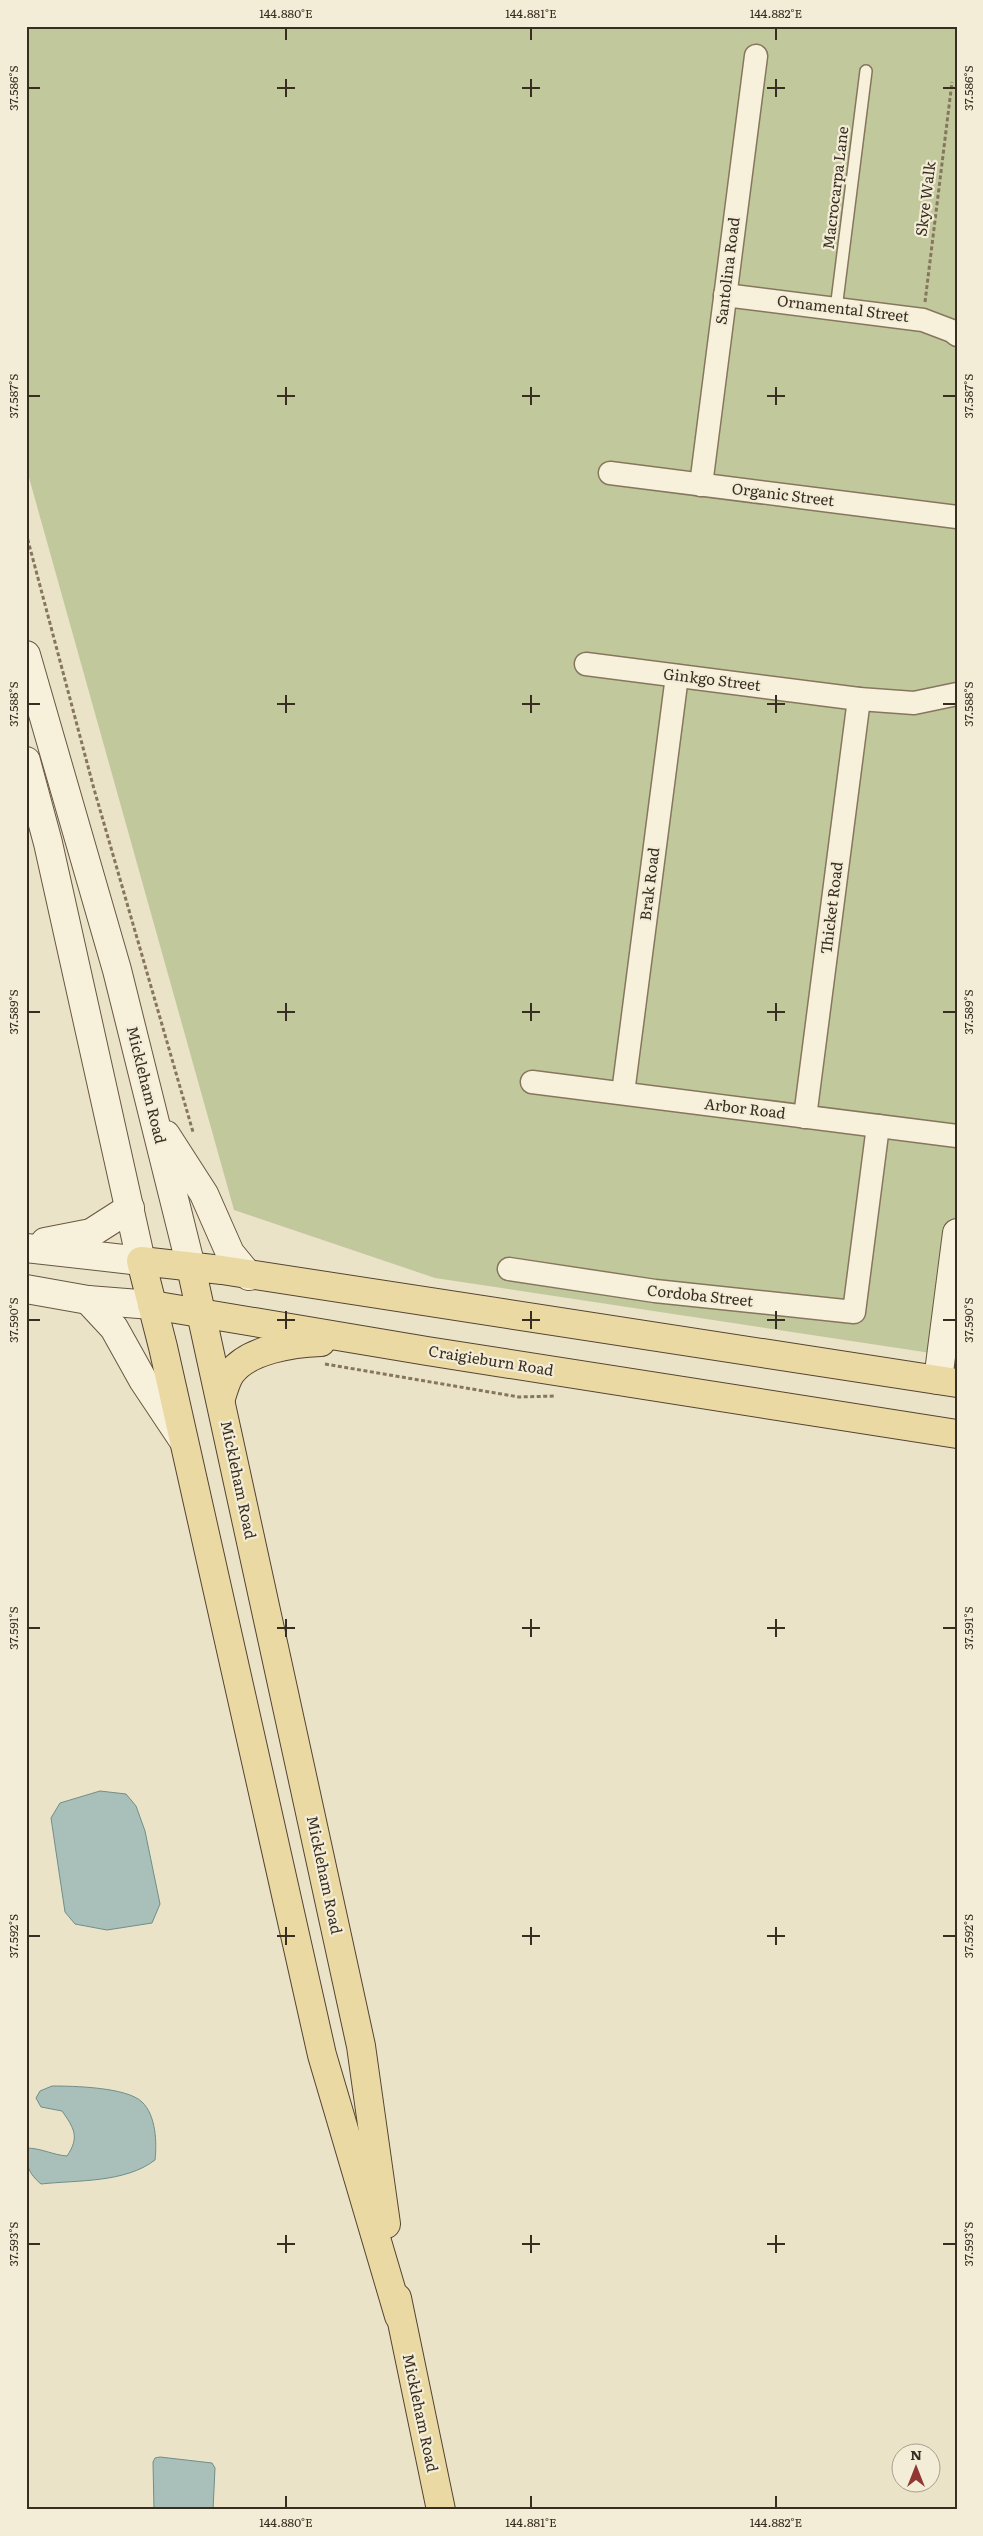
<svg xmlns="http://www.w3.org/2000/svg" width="983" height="2536" viewBox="0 0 983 2536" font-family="Literata,serif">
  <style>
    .green { fill: #c1c99c }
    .water { fill: #a9c0ba; stroke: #708e88 }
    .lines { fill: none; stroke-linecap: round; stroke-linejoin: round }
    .lane-casing { stroke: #86765e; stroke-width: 14 }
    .street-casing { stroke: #86765e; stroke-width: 25 }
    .secondary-casing { stroke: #685741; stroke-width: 30 }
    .primary-casing { stroke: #544432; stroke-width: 30 }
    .path { stroke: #86765e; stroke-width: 3; stroke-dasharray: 4 2.5; stroke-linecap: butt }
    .lane { stroke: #f7f0db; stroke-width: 11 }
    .street { stroke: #f7f0db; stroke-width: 22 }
    .secondary { stroke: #f7f0db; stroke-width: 28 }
    .primary { stroke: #ebd9a3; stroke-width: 28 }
    .ticks { fill: none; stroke: #382d21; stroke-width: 2 }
    .labels { text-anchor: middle; stroke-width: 4.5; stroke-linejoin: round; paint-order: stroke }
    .street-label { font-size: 15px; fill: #382d21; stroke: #f3edd7 }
    .neatline { fill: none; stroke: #382d21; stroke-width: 2 }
    .ticks-label { font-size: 12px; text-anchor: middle; fill: #382d21 }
  </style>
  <rect width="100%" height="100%" fill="#ebe3c8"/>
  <!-- green -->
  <polygon class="green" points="26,26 957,26 957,1357 435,1278 234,1210 26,467"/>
  <!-- water -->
  <g class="water">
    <polygon points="100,1791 126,1794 136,1806 145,1831 160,1904 152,1923 107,1930 75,1924 65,1912 51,1818 60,1803"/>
    <path d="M52 2086C72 2086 127 2087 142 2102 156 2115 157 2143 155 2160 125 2183 78 2180 41 2184 28 2173 26 2165 26 2148 41 2148 53 2155 67 2156 80 2137 74 2128 62 2111L41 2107 36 2098 40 2091Z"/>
    <polygon points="160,2457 212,2463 215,2468 213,2510 154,2510 153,2462 155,2458"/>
  </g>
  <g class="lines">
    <defs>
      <polyline id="lane" points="836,309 866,71"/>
      <g id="street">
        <polyline points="725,295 923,320 952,331 957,335"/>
        <polyline points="610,473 957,517"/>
        <polyline points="701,485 756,56"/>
        <polyline points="586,664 859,699 914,703 957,694"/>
        <polyline points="532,1082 957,1136"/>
        <polyline points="623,1093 677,676"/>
        <polyline points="805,1117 859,699"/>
        <polyline points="509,1269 655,1291 854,1312 878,1126"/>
      </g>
      <g id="secondary">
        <polyline points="26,655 117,970 191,1267"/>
        <polyline points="26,761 48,843 141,1261 26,1248"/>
        <polyline points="166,1135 204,1194 230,1253 249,1276"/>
        <polyline points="45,1242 91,1233 130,1208"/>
        <polyline points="26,1289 88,1300 152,1305"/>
        <polyline points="88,1300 114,1328 143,1380 183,1440"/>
        <polyline points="938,1380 957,1233"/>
      </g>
      <g id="primary">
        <polyline points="191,1267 361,2046 386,2224"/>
        <polyline points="152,1305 427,1351 957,1434"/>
        <path d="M221 1398C224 1389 226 1380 231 1373 249 1349 294 1343 321 1342"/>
        <polyline points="397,2298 441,2510"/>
        <polyline points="399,2316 322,2055 163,1347 141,1261 222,1270 957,1383"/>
      </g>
    </defs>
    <!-- lane casing -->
    <use href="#lane" class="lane-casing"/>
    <!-- street casing -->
    <use href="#street" class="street-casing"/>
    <!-- secondary casing -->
    <use href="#secondary" class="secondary-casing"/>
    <!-- primary casing -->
    <use href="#primary" class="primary-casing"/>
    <!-- path -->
    <g class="path">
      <polyline points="925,302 952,82"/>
      <polyline points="26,533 94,789 193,1132"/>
      <polyline points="325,1364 519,1397 556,1396"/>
    </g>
    <!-- lane -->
    <use href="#lane" class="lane"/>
    <!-- street -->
    <use href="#street" class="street"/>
    <!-- secondary -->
    <use href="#secondary" class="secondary"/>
    <!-- primary -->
    <use href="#primary" class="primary"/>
  </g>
  <!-- ticks -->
  <path class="ticks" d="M286 28V40M531 28V40M776 28V40M286 79V97M531 79V97M776 79V97M28 88H40M277 88H295M522 88H540M767 88H785M943 88H956M286 387V405M531 387V405M776 387V405M28 396H40M277 396H295M522 396H540M767 396H785M943 396H956M286 695V713M531 695V713M776 695V713M28 704H40M277 704H295M522 704H540M767 704H785M943 704H956M286 1003V1021M531 1003V1021M776 1003V1021M28 1012H40M277 1012H295M522 1012H540M767 1012H785M943 1012H956M286 1311V1329M531 1311V1329M776 1311V1329M28 1320H40M277 1320H295M522 1320H540M767 1320H785M943 1320H956M286 1619V1637M531 1619V1637M776 1619V1637M28 1628H40M277 1628H295M522 1628H540M767 1628H785M943 1628H956M286 1927V1945M531 1927V1945M776 1927V1945M28 1936H40M277 1936H295M522 1936H540M767 1936H785M943 1936H956M286 2235V2253M531 2235V2253M776 2235V2253M28 2244H40M277 2244H295M522 2244H540M767 2244H785M943 2244H956M286 2496V2508M531 2496V2508M776 2496V2508"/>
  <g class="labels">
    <!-- street labels -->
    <g class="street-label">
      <text transform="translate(836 188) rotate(-83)" y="5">Macrocarpa Lane</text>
      <text transform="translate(926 199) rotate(-83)" y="5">Skye Walk</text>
      <text transform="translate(728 271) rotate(-83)" y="5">Santolina Road</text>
      <text transform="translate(843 309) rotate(7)" y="5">Ornamental Street</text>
      <text transform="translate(783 495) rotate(7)" y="5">Organic Street</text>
      <text transform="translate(712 680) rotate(7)" y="5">Ginkgo Street</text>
      <text transform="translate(650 884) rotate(-83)" y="5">Brak Road</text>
      <text transform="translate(832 908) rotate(-83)" y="5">Thicket Road</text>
      <text transform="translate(146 1085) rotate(76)" y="5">Mickleham Road</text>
      <text transform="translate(745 1109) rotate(7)" y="5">Arbor Road</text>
      <text transform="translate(700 1296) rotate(6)" y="5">Cordoba Street</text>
      <text transform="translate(491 1361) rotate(9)" y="5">Craigieburn Road</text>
      <text transform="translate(238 1480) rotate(78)" y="5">Mickleham Road</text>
      <text transform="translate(324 1875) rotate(78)" y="5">Mickleham Road</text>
      <text transform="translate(420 2413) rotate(78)" y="5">Mickleham Road</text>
    </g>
  </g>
  <!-- border -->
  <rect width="983" height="2536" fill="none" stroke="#f3edd7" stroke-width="55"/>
  <!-- north arrow -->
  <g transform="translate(916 2468)"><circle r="24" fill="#f3edd7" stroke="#a8a08e"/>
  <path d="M0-4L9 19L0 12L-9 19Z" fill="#913733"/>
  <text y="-8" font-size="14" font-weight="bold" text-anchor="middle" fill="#382d21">N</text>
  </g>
  <rect x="28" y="28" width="928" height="2480" class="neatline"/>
  <g class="ticks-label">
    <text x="286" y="18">144.880°E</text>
    <text x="531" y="18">144.881°E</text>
    <text x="776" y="18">144.882°E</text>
    <text transform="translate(14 88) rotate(-90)" y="4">37.586°S</text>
    <text transform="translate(969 88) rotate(-90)" y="4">37.586°S</text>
    <text transform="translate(14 396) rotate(-90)" y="4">37.587°S</text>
    <text transform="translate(969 396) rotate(-90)" y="4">37.587°S</text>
    <text transform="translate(14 704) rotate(-90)" y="4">37.588°S</text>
    <text transform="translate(969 704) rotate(-90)" y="4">37.588°S</text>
    <text transform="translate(14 1012) rotate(-90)" y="4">37.589°S</text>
    <text transform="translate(969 1012) rotate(-90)" y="4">37.589°S</text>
    <text transform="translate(14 1320) rotate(-90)" y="4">37.590°S</text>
    <text transform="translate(969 1320) rotate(-90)" y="4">37.590°S</text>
    <text transform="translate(14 1628) rotate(-90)" y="4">37.591°S</text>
    <text transform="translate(969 1628) rotate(-90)" y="4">37.591°S</text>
    <text transform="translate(14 1936) rotate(-90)" y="4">37.592°S</text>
    <text transform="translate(969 1936) rotate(-90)" y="4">37.592°S</text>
    <text transform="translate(14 2244) rotate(-90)" y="4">37.593°S</text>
    <text transform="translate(969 2244) rotate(-90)" y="4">37.593°S</text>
    <text x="286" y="2527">144.880°E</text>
    <text x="531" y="2527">144.881°E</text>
    <text x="776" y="2527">144.882°E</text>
  </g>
</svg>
